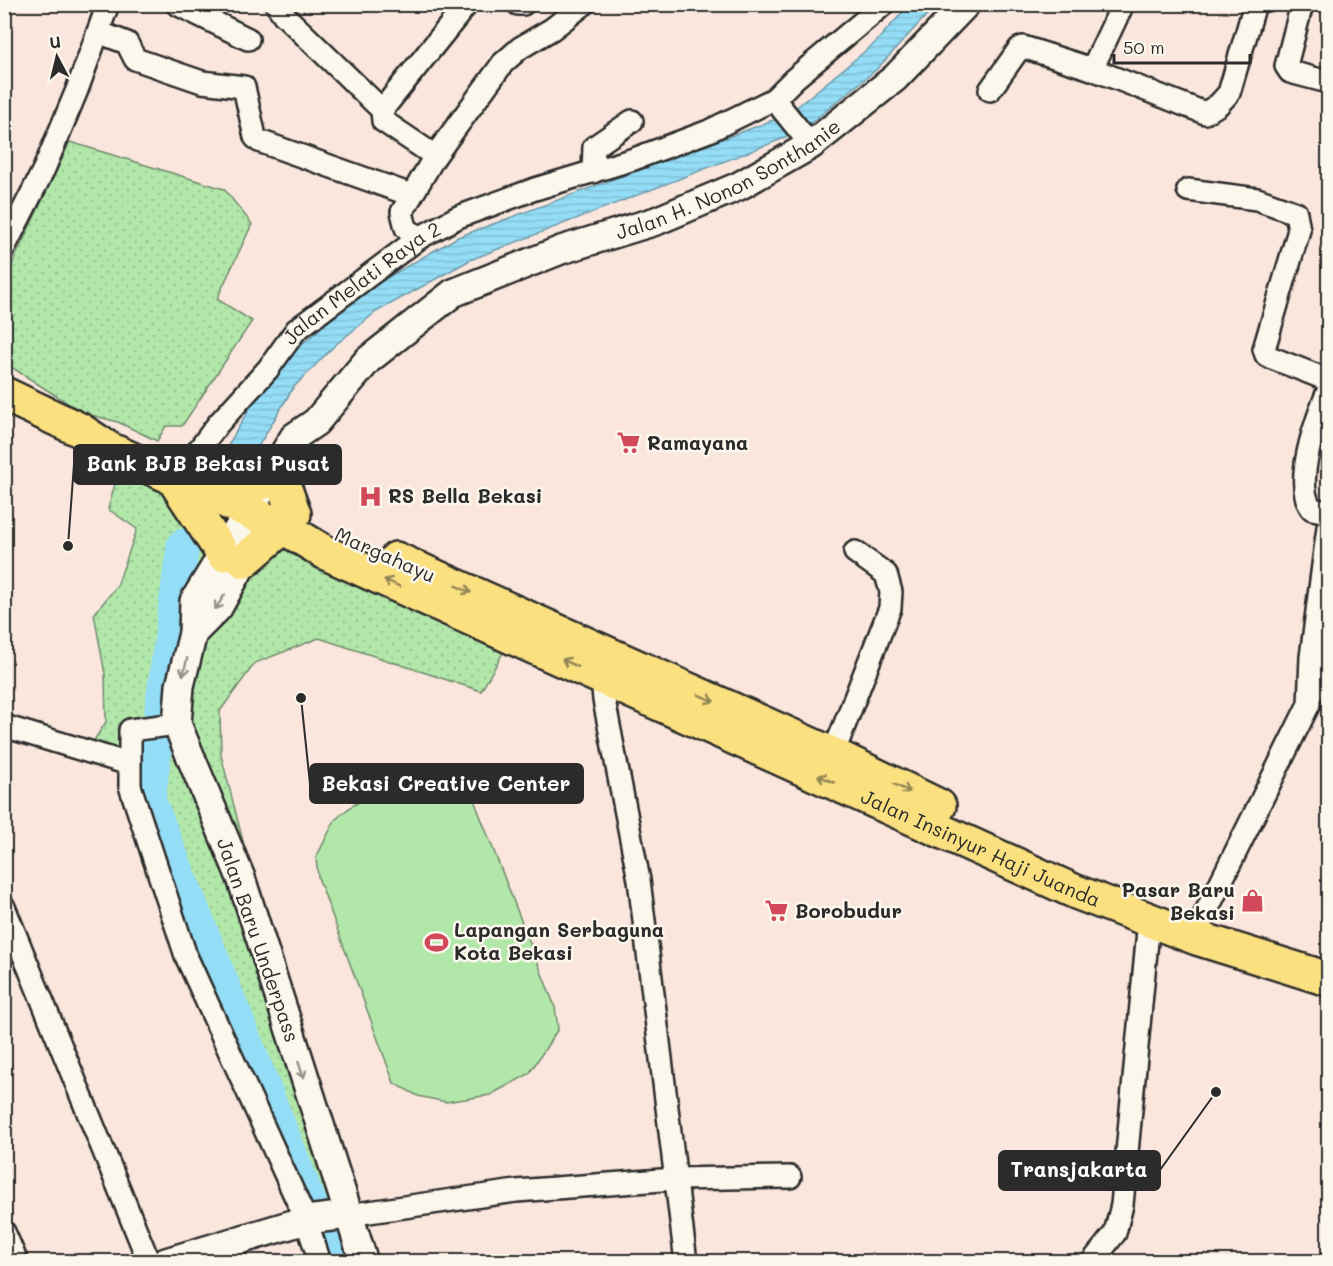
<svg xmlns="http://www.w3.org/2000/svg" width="1333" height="1266" viewBox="0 0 1333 1266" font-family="Mali,sans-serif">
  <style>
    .grass { fill: url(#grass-dots); stroke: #6e896a; stroke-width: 1.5 }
    .pitch { fill: #b2e7aa; stroke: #6e896a; stroke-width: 1.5 }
    .water { fill: url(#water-rules); stroke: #6a96a5; stroke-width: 1.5 }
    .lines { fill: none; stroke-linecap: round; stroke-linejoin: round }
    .river { stroke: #94ddf6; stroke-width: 33 }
    .minor-casing { stroke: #2b2b2b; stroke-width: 26 }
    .tertiary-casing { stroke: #2b2b2b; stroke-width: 32 }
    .primary-casing { stroke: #2b2b2b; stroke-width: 38 }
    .minor { stroke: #fbf7ec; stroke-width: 21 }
    .tertiary { stroke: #fbf7ec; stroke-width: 27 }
    .primary { stroke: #fbe080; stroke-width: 33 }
    .oneway { stroke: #938656 }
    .oneway2 { stroke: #93918c }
    .labels { text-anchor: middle; stroke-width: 5; stroke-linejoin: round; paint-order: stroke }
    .street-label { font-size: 20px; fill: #2b2b2b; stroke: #fbf7ec }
    .poi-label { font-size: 20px; font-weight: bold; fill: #2b2b2b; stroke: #fbf7ec; text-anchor: start }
    .leader { fill: none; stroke: #2b2b2b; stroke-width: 2 }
    .callout-dot { fill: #2b2b2b; stroke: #fbf7ec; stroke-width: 2 }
    .callout { fill: #2b2b2b; stroke: #2b2b2b; stroke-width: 2 }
    .callout-label { font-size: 21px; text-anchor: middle; font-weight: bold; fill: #fff }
  </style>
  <defs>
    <pattern id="grass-dots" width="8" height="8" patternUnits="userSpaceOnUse" patternTransform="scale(1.5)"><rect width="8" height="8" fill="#b2e7aa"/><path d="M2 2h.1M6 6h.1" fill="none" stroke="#99c692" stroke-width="1.8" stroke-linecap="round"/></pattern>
    <pattern id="water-rules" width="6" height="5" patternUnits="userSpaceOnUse" patternTransform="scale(1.5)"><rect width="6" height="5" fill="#94ddf6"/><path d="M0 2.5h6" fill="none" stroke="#80bed3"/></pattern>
  </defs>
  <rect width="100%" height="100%" fill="#fae6dd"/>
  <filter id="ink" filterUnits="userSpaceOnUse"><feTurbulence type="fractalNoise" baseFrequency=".0167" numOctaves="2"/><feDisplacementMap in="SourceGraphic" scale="12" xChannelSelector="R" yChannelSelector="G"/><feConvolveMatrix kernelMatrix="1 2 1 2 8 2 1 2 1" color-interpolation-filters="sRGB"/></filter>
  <g filter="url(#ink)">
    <!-- grass -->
    <g class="grass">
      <polygon points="70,142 224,189 252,224 217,299 252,321 182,426 166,426 157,441 118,422 83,413 5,363 5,279"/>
      <polygon points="119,470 173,478 223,554 283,527 512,637 481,691 319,638 255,663 220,711 221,755 245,849 241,878 364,1261 320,1261 186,956 129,764 87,751 106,722 105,674 94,614 117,586 137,529 108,509"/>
    </g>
    <!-- pitch -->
    <polygon class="pitch" points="414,785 442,787 474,800 555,1007 558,1029 529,1074 490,1095 446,1102 418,1096 394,1083 318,877 316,858 335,820 350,807 378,791"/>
    <!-- water -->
    <polygon class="water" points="909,5 936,5 877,69 800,132 470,260 376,312 334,346 293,388 237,482 213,472 257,395 294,351 364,291 458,237 787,115 875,43"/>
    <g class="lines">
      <!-- river -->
      <polyline class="river" points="183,545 149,799 334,1262"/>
      <defs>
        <g id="minor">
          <polyline points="177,4 248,39"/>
          <polyline points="276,4 284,15 382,110"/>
          <polyline points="518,4 523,4"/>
          <polyline points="1302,4 1286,66 1290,72 1328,82"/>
          <polyline points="98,32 127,43 135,59 202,82 244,87 255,137 259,141 411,195"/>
          <polyline points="1092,69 1205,113 1218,105 1229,93 1255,4"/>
          <polyline points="990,90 1019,49 1023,47 1092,69 1123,4"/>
          <polyline points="774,99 811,145"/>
          <polyline points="435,156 383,121 382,110 467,4"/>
          <polyline points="593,172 594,147 632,121"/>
          <polyline points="1188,190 1257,199 1296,213 1299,230 1264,349 1266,355 1272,358 1328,380"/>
          <polyline points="419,238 406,228 402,212 435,156 503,63 520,48 552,29 584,4"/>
          <polyline points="4,248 44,169 77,90 108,4"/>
          <path d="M1328 391C1317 418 1292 484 1312 509L1328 512"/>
          <path id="s1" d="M185 468 218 424 268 369 296 330 419 238 458 217 535 189 634 159 709 131 774 99 794 79 884 4"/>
          <polyline points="613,671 603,689 604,700 639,880 686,1262"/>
          <polyline points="1315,690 1328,656"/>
          <polyline points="177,724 130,730 130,786 186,956 306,1220 320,1262"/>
          <polyline points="4,726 129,764"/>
          <polyline points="839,739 890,608 891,592 886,574 855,552"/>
          <polyline points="4,907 149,1262"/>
          <polyline points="1197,938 1200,924 1309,704 1311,657 1328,527"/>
          <polyline points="348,1215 516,1191 675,1179 790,1177"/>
          <polyline points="4,1232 17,1262"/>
          <polyline points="1092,1262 1115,1233 1122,1205 1149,920"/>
        </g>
        <g id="tertiary">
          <polyline points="193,633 218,608 253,545"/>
          <polyline points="166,1262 306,1220 348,1215"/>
          <path id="s2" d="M364 1262 241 878 177 724 180 686 193 633 194 601 294 437 316 422 368 360 453 293 561 250 656 221 739 186 811 145 895 78 966 4"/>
        </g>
        <g id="primary">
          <path id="s3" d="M4 394 80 430 109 449 283 527 326 553 1076 892 1197 938 1328 979"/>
          <polyline points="173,478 223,554"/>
          <polyline points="285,489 294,514"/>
          <polyline points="236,491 267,481"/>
          <polyline points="396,559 832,754 939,806"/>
          <polyline points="244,561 283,527"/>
        </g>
      </defs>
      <!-- minor casing -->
      <use href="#minor" class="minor-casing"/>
      <!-- tertiary casing -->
      <use href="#tertiary" class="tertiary-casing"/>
      <!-- primary casing -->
      <use href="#primary" class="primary-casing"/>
      <!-- minor -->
      <use href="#minor" class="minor"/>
      <!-- tertiary -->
      <use href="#tertiary" class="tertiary"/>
      <!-- primary -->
      <use href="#primary" class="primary"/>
    </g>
    <!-- one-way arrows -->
    <defs><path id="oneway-shaft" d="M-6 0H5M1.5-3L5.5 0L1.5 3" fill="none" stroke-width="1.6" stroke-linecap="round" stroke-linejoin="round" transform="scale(1.5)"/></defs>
    <g class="oneway">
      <use href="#oneway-shaft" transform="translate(392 583) rotate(-156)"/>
      <use href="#oneway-shaft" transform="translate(463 589) rotate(24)"/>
      <use href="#oneway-shaft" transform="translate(570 663) rotate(-155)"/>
      <use href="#oneway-shaft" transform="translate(706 698) rotate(24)"/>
      <use href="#oneway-shaft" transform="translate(826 779) rotate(-156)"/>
      <use href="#oneway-shaft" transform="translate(902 788) rotate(26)"/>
    </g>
    <g class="oneway2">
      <use href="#oneway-shaft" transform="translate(220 602) rotate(123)"/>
      <use href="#oneway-shaft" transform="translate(185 667) rotate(104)"/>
      <use href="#oneway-shaft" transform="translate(301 1070) rotate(72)"/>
    </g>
  </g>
  <!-- icons -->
  <defs>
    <symbol id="supermarket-bare" viewBox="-9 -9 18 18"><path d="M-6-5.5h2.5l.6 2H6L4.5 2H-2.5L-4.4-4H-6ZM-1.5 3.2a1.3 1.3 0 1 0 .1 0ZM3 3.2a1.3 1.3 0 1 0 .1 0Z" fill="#d1495b" stroke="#fbf7ec" stroke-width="2.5" paint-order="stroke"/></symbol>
    <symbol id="hospital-bare" viewBox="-9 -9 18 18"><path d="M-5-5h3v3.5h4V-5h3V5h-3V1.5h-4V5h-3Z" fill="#d1495b" stroke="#fbf7ec" stroke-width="2.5" paint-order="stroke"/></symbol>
    <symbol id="shop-bare" viewBox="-9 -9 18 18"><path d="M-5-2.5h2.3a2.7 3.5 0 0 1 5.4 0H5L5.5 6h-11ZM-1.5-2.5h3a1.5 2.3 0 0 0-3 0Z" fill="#d1495b" stroke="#fbf7ec" stroke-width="2.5" paint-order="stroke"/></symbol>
    <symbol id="stadium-bare" viewBox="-9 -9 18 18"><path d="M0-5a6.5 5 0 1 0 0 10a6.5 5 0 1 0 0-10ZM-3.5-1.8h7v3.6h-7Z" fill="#d1495b" stroke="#fbf7ec" stroke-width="2.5" paint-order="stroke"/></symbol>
  </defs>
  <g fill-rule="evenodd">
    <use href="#supermarket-bare" x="612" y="426" width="33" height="33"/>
    <use href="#hospital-bare" x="354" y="480" width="33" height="33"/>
    <use href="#shop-bare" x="1236" y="884" width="33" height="33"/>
    <use href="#supermarket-bare" x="760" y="894" width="33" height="33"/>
    <use href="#stadium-bare" x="420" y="926" width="33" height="33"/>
  </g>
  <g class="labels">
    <!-- street labels -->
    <g class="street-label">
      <text dy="7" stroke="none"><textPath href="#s2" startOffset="1401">Jalan H. Nonon Sonthanie</textPath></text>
      <text dy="7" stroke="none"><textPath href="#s1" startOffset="258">Jalan Melati Raya 2</textPath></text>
      <text transform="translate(385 555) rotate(24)" y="7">Margahayu</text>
      <text dy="7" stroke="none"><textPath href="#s3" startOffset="1078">Jalan Insinyur Haji Juanda</textPath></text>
      <text transform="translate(258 940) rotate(71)" y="7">Jalan Baru Underpass</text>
    </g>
    <!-- poi labels -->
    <g class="poi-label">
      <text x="647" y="450">Ramayana</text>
      <text x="388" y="503">RS Bella Bekasi</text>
      <text x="1235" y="897" text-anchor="end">Pasar Baru<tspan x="1235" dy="23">Bekasi</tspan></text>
      <text x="795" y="918">Borobudur</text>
      <text x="454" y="937">Lapangan Serbaguna<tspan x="454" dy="23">Kota Bekasi</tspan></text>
    </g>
  </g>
  <!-- callouts -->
  <path class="leader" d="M68 546L74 464M301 698L310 784M1216 1092L1160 1170"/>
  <g class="callout-dot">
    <circle cx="68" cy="546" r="6"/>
    <circle cx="301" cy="698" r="6"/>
    <circle cx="1216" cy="1092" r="6"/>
  </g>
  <g class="callout">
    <rect x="74" y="445" width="267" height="39" rx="6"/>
    <rect x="310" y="764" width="273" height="39" rx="6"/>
    <rect x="999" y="1151" width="161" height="39" rx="6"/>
  </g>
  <g class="callout-label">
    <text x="208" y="471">Bank BJB Bekasi Pusat</text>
    <text x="446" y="791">Bekasi Creative Center</text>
    <text x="1079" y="1177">Transjakarta</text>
  </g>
  <!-- margin -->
  <rect width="1333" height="1266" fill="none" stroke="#fbf7ec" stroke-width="24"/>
  <rect x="12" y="12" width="1309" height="1242" fill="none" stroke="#2b2b2b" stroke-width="2" filter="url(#ink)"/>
  <!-- north arrow -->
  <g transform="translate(57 57) rotate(353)" stroke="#fbf7ec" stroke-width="4.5" paint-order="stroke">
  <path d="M0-4.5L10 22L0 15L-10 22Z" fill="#2b2b2b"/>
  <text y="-9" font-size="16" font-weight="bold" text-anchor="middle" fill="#2b2b2b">U</text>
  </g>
  <!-- scale -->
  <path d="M1114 54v9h136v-9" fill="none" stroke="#2b2b2b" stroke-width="3"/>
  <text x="1123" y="54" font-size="18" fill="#2b2b2b" stroke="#fbf7ec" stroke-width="4.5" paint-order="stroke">50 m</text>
</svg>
